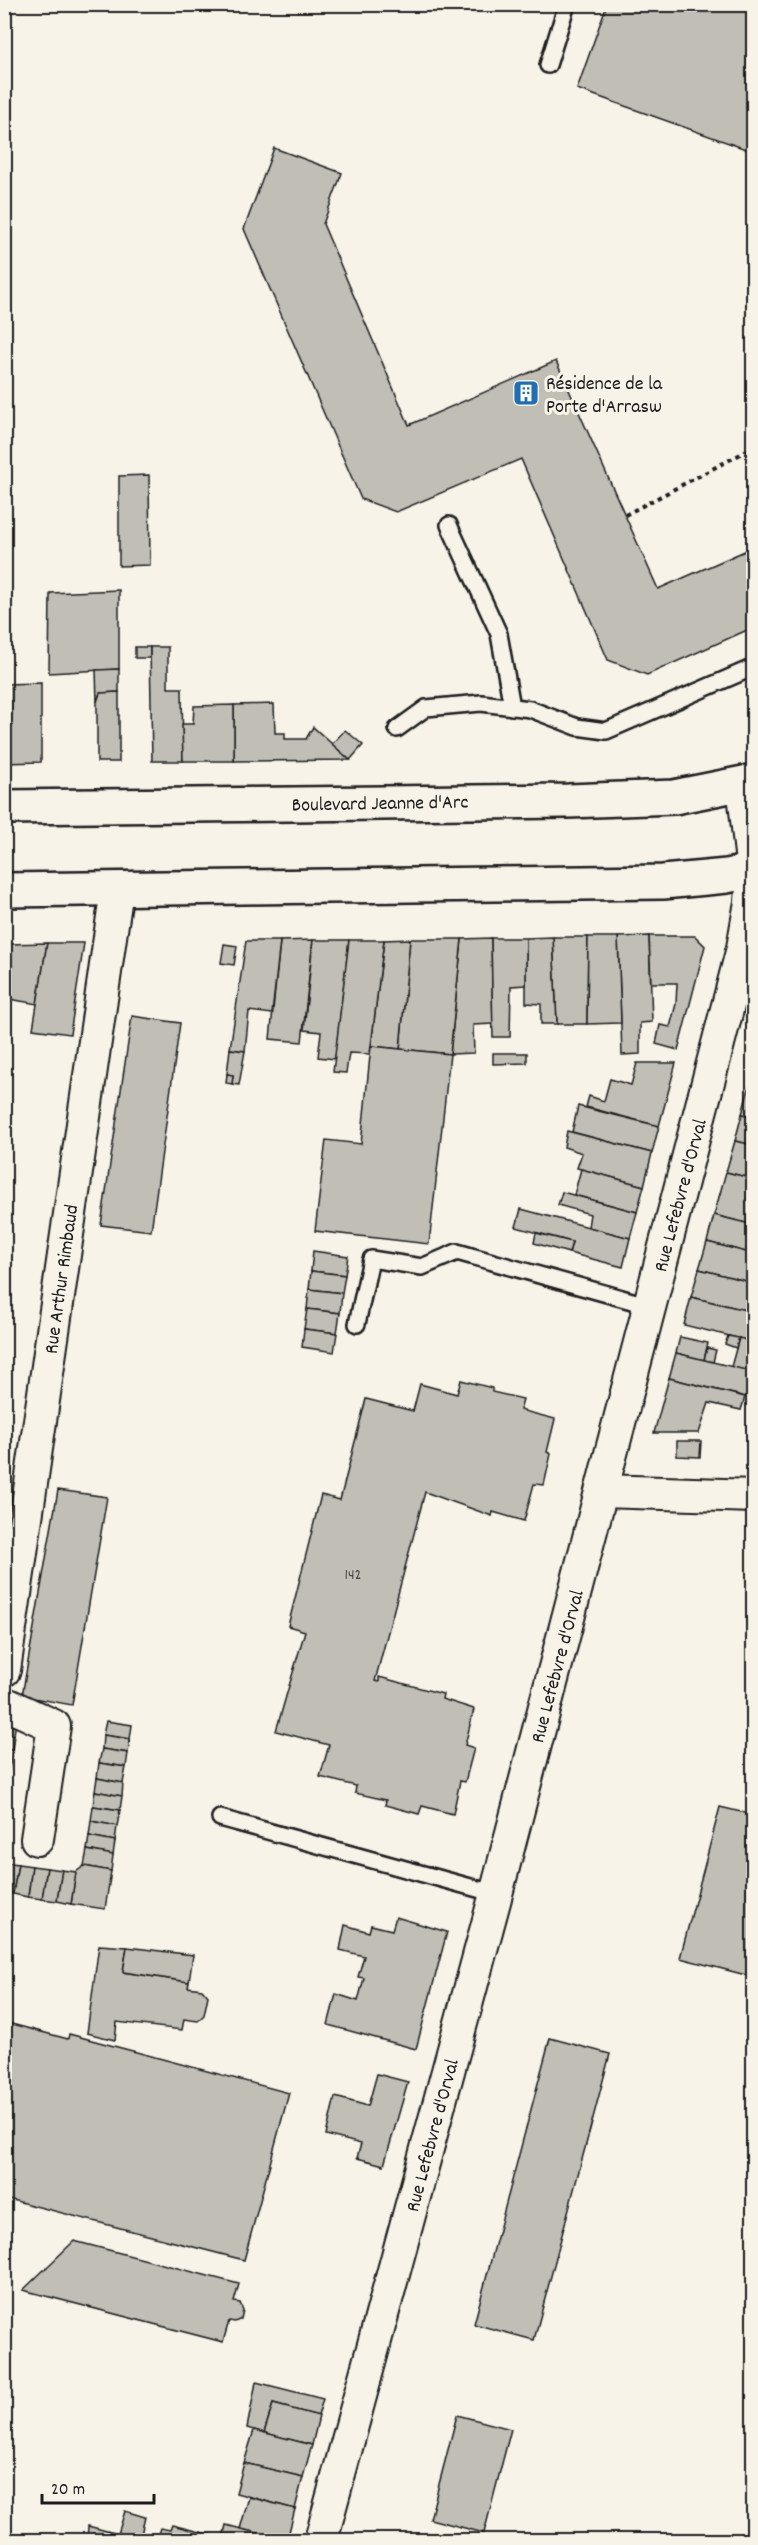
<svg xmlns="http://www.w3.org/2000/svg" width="758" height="2545" viewBox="0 0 758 2545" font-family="Dekko,sans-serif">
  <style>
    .building { fill: #c0beb5; stroke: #1c1c1c; stroke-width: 1.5 }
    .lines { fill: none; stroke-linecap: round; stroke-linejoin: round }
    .service-casing { stroke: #1c1c1c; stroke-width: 20 }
    .minor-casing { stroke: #1c1c1c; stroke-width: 36 }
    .secondary-casing { stroke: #1c1c1c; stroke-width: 38 }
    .path { stroke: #1c1c1c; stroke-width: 4; stroke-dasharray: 4.5 4.5; stroke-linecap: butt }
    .service { stroke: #f7f3e8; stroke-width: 15 }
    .minor { stroke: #f7f3e8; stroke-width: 32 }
    .secondary { stroke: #f7f3e8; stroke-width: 33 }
    .labels { text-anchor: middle; stroke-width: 6; stroke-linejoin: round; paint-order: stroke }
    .number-label { font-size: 16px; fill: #454442 }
    .poi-label { font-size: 20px; fill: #1c1c1c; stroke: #f7f3e8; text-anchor: start }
    .street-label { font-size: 20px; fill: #1c1c1c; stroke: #f7f3e8 }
  </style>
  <rect width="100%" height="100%" fill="#f7f3e8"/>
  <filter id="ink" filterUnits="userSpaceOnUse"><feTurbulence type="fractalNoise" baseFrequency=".0167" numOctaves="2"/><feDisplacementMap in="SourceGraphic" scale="12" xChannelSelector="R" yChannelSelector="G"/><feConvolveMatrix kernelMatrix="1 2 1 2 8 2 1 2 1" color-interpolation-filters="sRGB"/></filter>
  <g filter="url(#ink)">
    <!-- building -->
    <g class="building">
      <polygon points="607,4 754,4 754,152 577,89"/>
      <polygon points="274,148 342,173 323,224 409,425 556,361 658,589 754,547 754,627 647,675 608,660 521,459 396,512 361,499 244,229"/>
      <polygon points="149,475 150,565 119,566 119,476"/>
      <polygon points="119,590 119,669 49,673 50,593"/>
      <rect x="135" y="647" width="15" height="11"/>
      <polygon points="150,647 168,647 168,688 182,688 183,761 152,761"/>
      <polygon points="119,669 119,692 100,693 97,702 96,670"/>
      <polygon points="41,683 41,762 4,763 4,684"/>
      <polygon points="119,692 119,762 97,762 97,702 100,693"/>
      <polygon points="274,704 275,733 285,733 285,739 306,739 313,727 350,760 234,761 234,705"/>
      <polygon points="234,705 234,761 183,761 182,724 193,724 194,706"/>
      <polygon points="345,730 363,745 350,760 332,744"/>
      <polygon points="649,936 652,1022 640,1023 640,1054 622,1055 618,937"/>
      <polygon points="649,936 695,936 705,946 678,1050 656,1044 660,1025 670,1027 676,1004 677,983 651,983"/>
      <polygon points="553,937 588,937 587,1024 557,1024"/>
      <polygon points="553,937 557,1024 541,1024 541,1004 526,1003 526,938"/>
      <polygon points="588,937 618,937 621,1023 587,1024"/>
      <polygon points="491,938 493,1024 473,1025 474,1053 450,1054 462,939"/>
      <polygon points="491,938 526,938 526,985 511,986 510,1037 493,1037"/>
      <polygon points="410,939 462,939 450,1054 400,1049"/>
      <polygon points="410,939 400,1049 371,1046 384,940"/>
      <polygon points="313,940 302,1042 270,1039 280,941"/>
      <polygon points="313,940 349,940 335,1059 318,1057 321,1032 304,1030"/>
      <polygon points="349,940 384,940 370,1054 349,1053 346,1073 333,1072"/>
      <polygon points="246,941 280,941 272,1014 249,1011 245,1051 230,1049"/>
      <polygon points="47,943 37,1004 4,998 4,972 9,944"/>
      <polygon points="47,943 84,943 70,1034 33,1029"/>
      <polygon points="4,944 9,944 4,972"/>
      <polygon points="224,944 237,946 234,965 221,963"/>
      <polygon points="132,1016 180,1023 151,1231 101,1225"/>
      <polygon points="4,1034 11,1035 10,1047 4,1046"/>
      <polygon points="371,1046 450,1054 429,1244 315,1231 326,1140 361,1144"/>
      <polygon points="230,1049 245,1051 239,1085 232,1084 233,1075 227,1074"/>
      <polygon points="493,1053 527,1053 527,1063 493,1064"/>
      <polygon points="637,1063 676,1063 659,1126 586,1107 589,1096 604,1101 610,1079 631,1085"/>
      <polygon points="227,1074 233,1075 232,1084 226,1083"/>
      <polygon points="751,1081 754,1082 754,1117 742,1114"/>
      <polygon points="578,1106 659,1126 652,1153 572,1132"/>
      <polygon points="742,1114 754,1117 754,1145 735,1141"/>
      <polygon points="567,1131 652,1153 644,1186 577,1168 582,1153 564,1147"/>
      <polygon points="735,1141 754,1145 754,1179 726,1172"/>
      <polygon points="581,1169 644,1186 637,1212 574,1195"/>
      <polygon points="726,1172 754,1179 754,1225 714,1215"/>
      <polygon points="562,1192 637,1212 630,1238 588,1227 590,1214 558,1205"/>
      <polygon points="521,1209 630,1238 623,1267 569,1253 572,1242 516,1227"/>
      <polygon points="714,1215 754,1225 754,1254 707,1242"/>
      <polygon points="536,1233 572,1242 569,1253 534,1243"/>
      <polygon points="707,1242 754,1254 754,1283 699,1269"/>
      <polygon points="313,1251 348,1256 345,1275 311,1271"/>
      <polygon points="699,1269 754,1283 754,1312 691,1297"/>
      <polygon points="311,1271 345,1275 342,1293 309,1289"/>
      <polygon points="309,1289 342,1293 340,1313 307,1309"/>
      <polygon points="691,1297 754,1312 754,1342 684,1325"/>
      <polygon points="307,1309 340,1313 337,1333 304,1329"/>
      <polygon points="304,1329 337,1333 334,1352 302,1347"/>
      <polygon points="728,1336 739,1338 736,1348 725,1344"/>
      <polygon points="680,1337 708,1343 704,1360 676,1353"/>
      <polygon points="739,1338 754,1342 754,1372 731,1367"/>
      <polygon points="707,1348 716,1350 713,1362 704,1360"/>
      <polygon points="676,1353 754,1372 754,1399 669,1378"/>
      <polygon points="669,1378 745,1397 741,1410 709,1403 699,1433 654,1433"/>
      <polygon points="461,1380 492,1388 492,1392 523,1399 520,1410 555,1419 547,1452 551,1454 544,1485 534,1484 524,1521 493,1512 492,1516 425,1492 375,1681 379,1682 379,1677 443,1694 442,1699 474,1709 465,1745 474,1748 465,1782 460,1781 453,1814 422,1806 419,1814 385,1805 386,1800 355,1793 356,1786 320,1777 329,1745 276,1731 305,1631 288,1626 321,1495 340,1500 366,1399 413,1411 420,1384 457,1394"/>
      <polygon points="677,1441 701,1441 700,1457 677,1456"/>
      <polygon points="58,1490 107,1497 72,1705 22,1696"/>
      <polygon points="4,1720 16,1721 14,1735 4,1734"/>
      <polygon points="106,1721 132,1725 130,1739 103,1735"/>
      <polygon points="4,1734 14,1735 12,1750 4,1749"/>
      <polygon points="103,1735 130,1739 128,1753 102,1749"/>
      <polygon points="4,1749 12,1750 10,1763 4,1763"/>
      <polygon points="102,1749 128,1753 126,1767 99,1763"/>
      <polygon points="4,1763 10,1763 7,1779 4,1778"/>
      <polygon points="99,1763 126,1767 123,1783 97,1778"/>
      <polygon points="97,1778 123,1783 122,1796 95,1791"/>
      <polygon points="95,1791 122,1796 120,1810 93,1806"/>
      <polygon points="93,1806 120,1810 117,1826 91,1821"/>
      <polygon points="720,1807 754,1815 754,1947 746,1975 680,1958"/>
      <polygon points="91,1821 117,1826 115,1841 89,1836"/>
      <polygon points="89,1836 115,1841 113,1855 87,1850"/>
      <polygon points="87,1850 113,1855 111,1871 84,1866"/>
      <polygon points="4,1862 18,1864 13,1894 4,1893"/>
      <polygon points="18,1864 32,1866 28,1897 13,1894"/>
      <polygon points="32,1866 47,1868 42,1899 28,1897"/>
      <polygon points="84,1866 111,1871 105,1909 71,1904 76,1872"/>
      <polygon points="47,1868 62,1870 57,1901 42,1899"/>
      <polygon points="62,1870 76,1872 71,1904 57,1901"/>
      <polygon points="396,1917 447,1932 416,2049 328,2025 336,1994 358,2001 364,1978 358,1977 364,1956 340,1950 345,1925 369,1932 371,1925 392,1930"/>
      <polygon points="99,1945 127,1947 123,1972 189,1982 188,1987 202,1989 208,1996 204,2015 198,2021 184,2019 182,2030 117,2022 115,2040 87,2033"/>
      <polygon points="127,1947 193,1955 189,1982 123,1972"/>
      <polygon points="4,2022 68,2039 69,2034 289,2093 244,2260 4,2198"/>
      <polygon points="550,2038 610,2054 534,2340 474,2324"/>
      <polygon points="377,2074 408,2082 384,2165 357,2158 361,2144 326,2135 335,2097 368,2106"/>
      <polygon points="74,2241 239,2284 234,2302 240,2303 243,2310 241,2319 235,2322 229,2321 223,2342 23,2290"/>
      <polygon points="256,2382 323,2399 318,2416 273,2404 264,2433 247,2428"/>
      <polygon points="273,2404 319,2416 312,2445 264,2433"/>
      <polygon points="457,2415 511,2429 484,2533 430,2519"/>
      <polygon points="254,2430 312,2445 303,2477 244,2463"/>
      <polygon points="244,2463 303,2477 295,2509 236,2493"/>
      <polygon points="249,2497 295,2509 287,2540 240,2529"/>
      <polygon points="125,2511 145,2517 140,2539 118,2534"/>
      <polygon points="172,2525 223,2538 226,2525 285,2540 156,2540 160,2528 170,2530"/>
      <polygon points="88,2526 122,2535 121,2540 87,2540"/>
    </g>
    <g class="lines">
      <defs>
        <g id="service">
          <polyline points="548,65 567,4"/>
          <polyline points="449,525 499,634 512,707"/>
          <polyline points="397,729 426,708 481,703 530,709 577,727 606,731 754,667"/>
          <polyline points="357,1324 371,1259 422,1267 457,1252 650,1306"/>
          <polyline points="220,1818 496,1894"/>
        </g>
        <g id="minor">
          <polyline points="602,1491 754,1496"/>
          <polyline points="4,1670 117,889"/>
          <polyline points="4,1703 54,1726 37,1839"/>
          <polyline points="321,2540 496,1894 743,948 751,902 753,871 743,785"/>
        </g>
        <g id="secondary">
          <polyline points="4,807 568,801 674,797 754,781"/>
          <polyline points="4,890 663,882 727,876 754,870"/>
        </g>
      </defs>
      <!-- service casing -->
      <use href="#service" class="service-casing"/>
      <!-- minor casing -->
      <use href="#minor" class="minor-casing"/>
      <!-- secondary casing -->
      <use href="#secondary" class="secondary-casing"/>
      <!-- path -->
      <polyline class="path" points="625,515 754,447"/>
      <!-- service -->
      <use href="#service" class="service"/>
      <!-- minor -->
      <use href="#minor" class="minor"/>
      <!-- secondary -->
      <use href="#secondary" class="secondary"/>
    </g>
  </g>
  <!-- icons -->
  <defs>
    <symbol id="building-square" viewBox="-11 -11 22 22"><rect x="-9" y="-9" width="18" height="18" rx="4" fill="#1f6fb2" stroke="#f7f3e8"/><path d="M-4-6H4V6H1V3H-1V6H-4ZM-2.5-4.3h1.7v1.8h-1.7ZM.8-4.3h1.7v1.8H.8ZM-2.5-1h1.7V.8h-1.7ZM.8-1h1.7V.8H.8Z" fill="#fff"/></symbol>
  </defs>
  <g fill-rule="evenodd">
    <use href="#building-square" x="511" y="378" width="30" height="30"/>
  </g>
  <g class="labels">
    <!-- number labels -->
    <g class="number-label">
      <text x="353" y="1579">142</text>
    </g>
    <!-- poi labels -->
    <g class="poi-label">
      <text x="546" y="389">Résidence de la<tspan x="546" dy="23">Porte d'Arrasw</tspan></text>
    </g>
    <!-- street labels -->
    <g class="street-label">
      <text transform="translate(380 802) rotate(-1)" y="7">Boulevard Jeanne d'Arc</text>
      <text transform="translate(679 1195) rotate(-75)" y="7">Rue Lefebvre d'Orval</text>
      <text transform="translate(60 1279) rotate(-82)" y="7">Rue Arthur Rimbaud</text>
      <text transform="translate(556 1666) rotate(-75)" y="7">Rue Lefebvre d'Orval</text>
      <text transform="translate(431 2135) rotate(-75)" y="7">Rue Lefebvre d'Orval</text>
    </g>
  </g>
  <!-- margin -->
  <rect width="758" height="2545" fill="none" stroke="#f7f3e8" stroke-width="24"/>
  <rect x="12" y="12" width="734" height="2521" fill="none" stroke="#1c1c1c" stroke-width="2" filter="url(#ink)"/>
  <!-- scale -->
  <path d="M42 2494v9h112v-9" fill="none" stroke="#1c1c1c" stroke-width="3"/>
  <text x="51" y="2494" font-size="18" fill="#1c1c1c" stroke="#f7f3e8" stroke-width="4.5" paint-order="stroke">20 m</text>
</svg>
